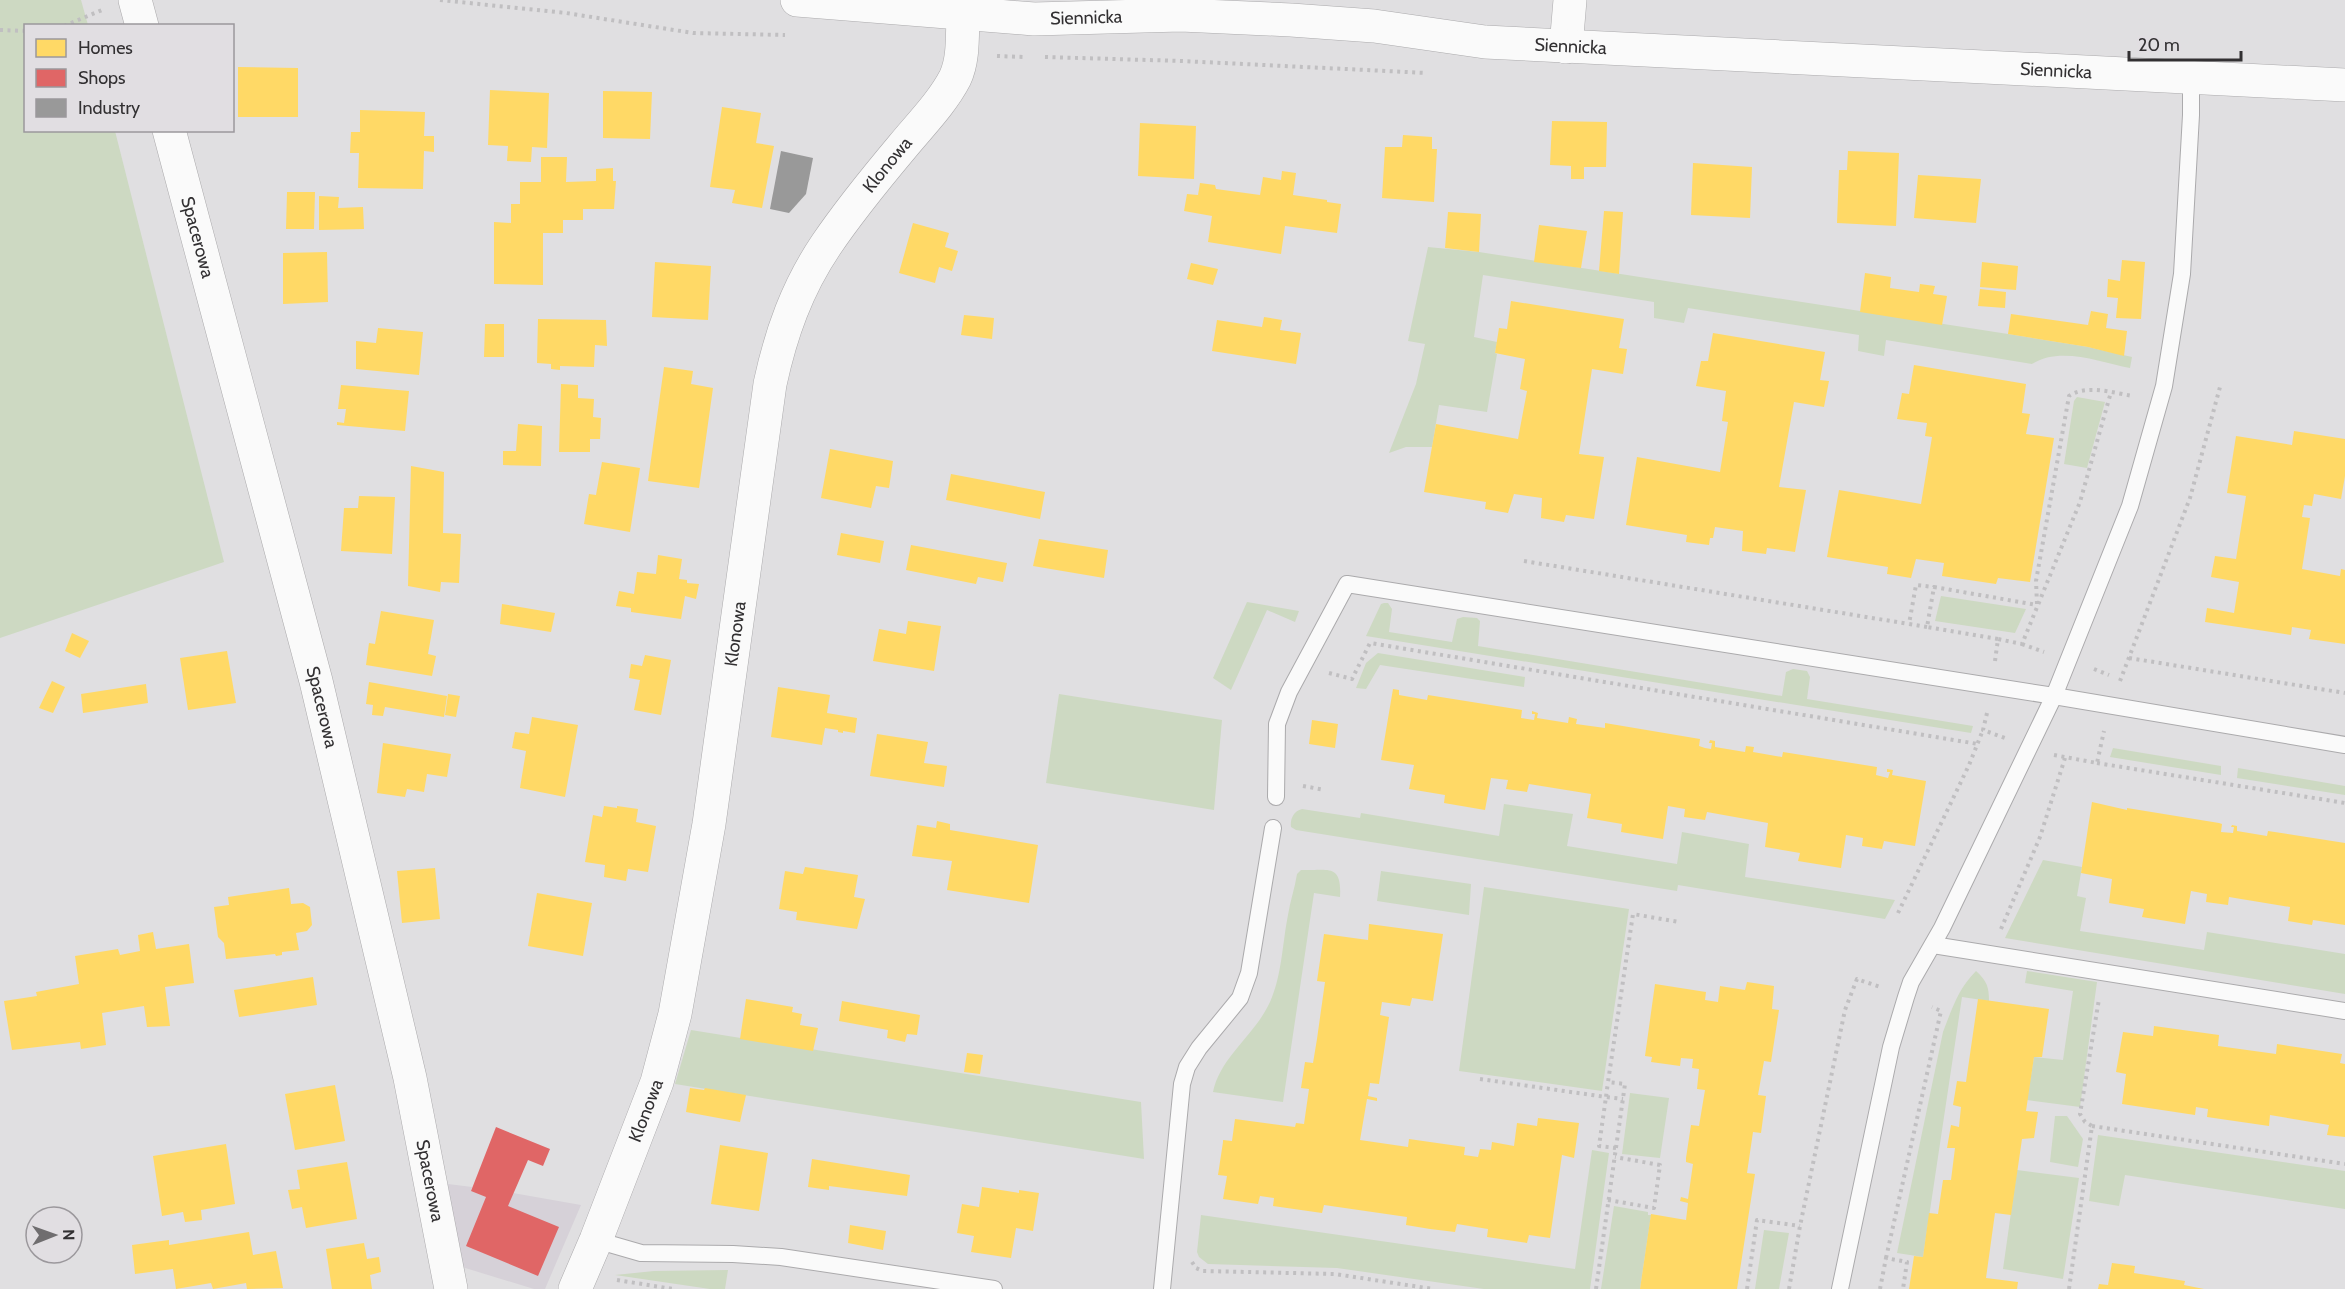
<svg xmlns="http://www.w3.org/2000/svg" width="2345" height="1289" viewBox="0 0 2345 1289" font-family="Cabin,sans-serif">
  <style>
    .built { fill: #d6d1d8 }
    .green { fill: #cdd9c2 }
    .homes { fill: #ffd966 }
    .shops { fill: #e06666 }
    .industry { fill: #999 }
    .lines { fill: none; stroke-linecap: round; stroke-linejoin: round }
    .service-casing { stroke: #abaaac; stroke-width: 18 }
    .minor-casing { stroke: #abaaac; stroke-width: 34 }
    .secondary-casing { stroke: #abaaac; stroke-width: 34 }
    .path { stroke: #c0bfc1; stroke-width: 4; stroke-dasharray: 3 4.5; stroke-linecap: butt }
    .service { stroke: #fafafa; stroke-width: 16 }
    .minor { stroke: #fafafa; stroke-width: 33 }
    .secondary { stroke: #fafafa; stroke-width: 33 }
    .labels { text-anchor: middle; stroke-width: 6; stroke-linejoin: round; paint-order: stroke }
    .street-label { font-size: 18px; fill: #323032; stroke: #e1dee2 }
  </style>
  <rect width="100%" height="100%" fill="#e0dfe1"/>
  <!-- built -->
  <polygon class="built" points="448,1184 472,1187 471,1191 513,1193 581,1205 545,1289 534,1289 462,1267"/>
  <!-- green -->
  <g class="green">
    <polygon points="0,0 81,0 88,25 26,26 26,130 115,131 224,562 0,638"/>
    <path d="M1428 247 1479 252 2008 334 2088 347 2132 357 2130 368C2100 362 2060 346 2032 364L1886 340 1884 356 1858 351 1859 335 1688 308 1684 323 1654 318V302L1483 275 1474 337 1497 342 1495 353 1497 354 1487 412 1439 405 1432 447H1406L1389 453 1416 384 1425 344 1408 341Z"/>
    <polygon points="2077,397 2105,402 2087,468 2064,464 2074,401"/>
    <polygon points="1941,596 2026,609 2015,633 1935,621"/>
    <polygon points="1247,602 1299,611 1295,622 1267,610 1231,690 1213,678"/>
    <polygon points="1384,603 1388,603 1392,609 1389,632 1452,642 1457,619 1463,617 1477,618 1480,621 1478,646 1782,696 1786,672 1793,669 1807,671 1810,677 1807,699 1973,726 1971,733 1366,636 1381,604"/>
    <polygon points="1378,653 1525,677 1524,687 1380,665 1366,689 1356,688 1366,663"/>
    <polygon points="1059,694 1222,720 1214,810 1046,783"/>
    <polygon points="2113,748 2221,766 2221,775 2110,757"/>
    <polygon points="2238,768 2345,786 2345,795 2237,778"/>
    <path d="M1504 804 1573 814 1567 846 1677 864 1682 832 1749 844 1745 877 1895 900 1885 919 1678 885 1677 891 1296 830 1291 827C1290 820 1293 811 1302 809L1360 818 1361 813 1499 836Z"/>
    <polygon points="2043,860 2082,867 2077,896 2086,898 2080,931 2204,950 2207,932 2345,954 2345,994 2005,938"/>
    <path d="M1301 870C1328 871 1342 863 1340 897L1314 893 1283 1102 1213 1092C1220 1058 1253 1036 1268 1006 1282 979 1282 945 1288 915 1290 901 1295 888 1297 874Z"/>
    <polygon points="1381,871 1471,884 1469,915 1377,901"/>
    <polygon points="1484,887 1629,909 1602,1091 1459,1071"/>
    <path d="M1976 971C1987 981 1989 987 1989 1001L1962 997 1923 1257 1897 1253 1943 1032C1952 1009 1958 989 1976 971Z"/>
    <polygon points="2027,971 2097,982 2080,1107 2027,1100 2034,1057 2063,1060 2073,991 2025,983"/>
    <polygon points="691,1030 1141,1102 1144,1159 675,1084"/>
    <polygon points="1630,1093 1669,1098 1660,1158 1622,1154"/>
    <polygon points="2055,1116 2067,1116 2083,1139 2078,1167 2050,1162"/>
    <polygon points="2098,1135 2345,1171 2345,1209 2125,1175 2119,1206 2089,1201"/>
    <polygon points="1592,1150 1609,1153 1590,1289 1484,1289 1337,1268 1208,1264 1199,1257 1197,1252 1201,1215 1575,1269"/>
    <polygon points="2017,1170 2079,1178 2063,1279 2003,1269"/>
    <polygon points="1614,1206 1648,1212 1648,1215 1651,1215 1640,1289 1601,1289"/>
    <polygon points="1764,1230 1789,1233 1779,1289 1755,1289"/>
    <polygon points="728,1270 725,1289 710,1289 615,1275 654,1271"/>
  </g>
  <!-- homes -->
  <g class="homes">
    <polygon points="238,67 298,68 298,117 238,117"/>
    <polygon points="490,90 549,93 547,148 532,147 531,162 507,161 508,146 488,145"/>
    <polygon points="603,91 652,92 650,139 603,138"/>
    <polygon points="722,107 761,113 756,143 774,146 762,208 732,203 735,190 710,187"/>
    <polygon points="360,110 425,112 424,136 434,136 434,152 424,151 423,189 358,188 359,153 350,153 351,132 360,132"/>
    <polygon points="1552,121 1607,122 1606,167 1584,167 1584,179 1571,179 1571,166 1550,165"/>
    <polygon points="1140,123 1196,126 1194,179 1138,176"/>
    <polygon points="1403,135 1432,137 1432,149 1437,149 1434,202 1382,198 1385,147 1402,147"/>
    <polygon points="1848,151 1899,153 1896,226 1837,223 1839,170 1847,170"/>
    <polygon points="541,157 567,157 566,182 596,181 596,169 613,168 613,181 616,181 614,209 583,209 583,220 563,220 563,233 543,233 543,285 494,284 494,222 511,223 511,204 520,204 520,182 541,182"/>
    <polygon points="1693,163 1752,167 1750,218 1691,215"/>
    <polygon points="1282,171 1296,173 1293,195 1327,200 1327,202 1341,204 1337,233 1285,226 1281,254 1208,242 1212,216 1184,211 1187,194 1198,195 1200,183 1215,185 1216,189 1260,195 1263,177 1281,180"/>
    <polygon points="1918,175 1981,179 1976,223 1914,218"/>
    <polygon points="287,192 315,192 314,229 286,229"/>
    <polygon points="319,196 339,197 338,208 363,207 364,229 319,230"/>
    <polygon points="1604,211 1623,212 1619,274 1599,271"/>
    <polygon points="1448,212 1481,214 1479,252 1445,248"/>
    <polygon points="913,223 949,233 945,247 958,251 952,271 939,267 935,283 899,273"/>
    <polygon points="1539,225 1587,231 1581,268 1534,262"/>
    <polygon points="327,252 328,302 283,304 283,253"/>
    <polygon points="2122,260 2145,262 2141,319 2116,318 2118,298 2107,297 2108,279 2120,281"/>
    <polygon points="655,262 711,266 708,320 652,317"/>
    <polygon points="1982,262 2018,266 2016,290 1980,287"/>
    <polygon points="1191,263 1218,269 1213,285 1187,279"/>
    <polygon points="1865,273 1891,277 1890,288 1919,292 1920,284 1935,286 1933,294 1947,296 1942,325 1860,312"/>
    <polygon points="1980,289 2006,292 2005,308 1978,306"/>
    <polygon points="1511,301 1624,319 1619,348 1627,349 1623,374 1592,369 1579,454 1604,457 1594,519 1566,515 1564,522 1541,518 1542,498 1514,494 1508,513 1485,509 1486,502 1424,492 1436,424 1518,439 1527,391 1520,389 1525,359 1495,353 1499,328 1507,329"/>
    <polygon points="2091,311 2108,314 2106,328 2127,331 2124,356 2088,347 2008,334 2011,314 2088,325"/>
    <polygon points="964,315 994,318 992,339 961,335"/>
    <polygon points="1264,317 1282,320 1280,330 1301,333 1296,364 1212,351 1217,320 1262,327"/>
    <polygon points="538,319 606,320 607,346 595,345 594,367 560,366 560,370 551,369 551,364 537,363"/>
    <polygon points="485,324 504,324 504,357 484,357"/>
    <polygon points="378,328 423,332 419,375 356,369 356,341 376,343"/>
    <polygon points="1713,333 1825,352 1820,380 1829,381 1824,407 1794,402 1779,487 1806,490 1795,552 1767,548 1766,554 1742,551 1743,531 1715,527 1713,538 1710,538 1709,545 1686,542 1687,535 1626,525 1637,457 1720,472 1728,422 1722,421 1726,391 1696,386 1701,361 1708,361"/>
    <polygon points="1914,365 2026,384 2022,413 2030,414 2026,434 2054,438 2030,582 1998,578 1996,584 1942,576 1944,563 1916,559 1911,578 1887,574 1888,567 1827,557 1839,490 1921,504 1932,437 1925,436 1927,423 1897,419 1902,393 1909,394"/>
    <polygon points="664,367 693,371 691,384 713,388 699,488 648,481"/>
    <polygon points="561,384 578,385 578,398 594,399 593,417 601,418 600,439 590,439 590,452 559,452"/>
    <polygon points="341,385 409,391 405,431 337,425 337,422 344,423 346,409 338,409"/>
    <polygon points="518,424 542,426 541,466 503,465 503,451 516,451"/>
    <polygon points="2294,431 2345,439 2345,476 2341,499 2314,494 2312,506 2304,505 2302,517 2310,518 2302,569 2340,576 2341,569 2345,570 2345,644 2309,639 2311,630 2292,627 2291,635 2205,622 2207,608 2234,613 2239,582 2211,577 2215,556 2236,559 2246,496 2227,493 2236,436 2292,445"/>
    <polygon points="830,449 893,461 889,488 876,486 871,508 821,498"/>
    <polygon points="602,462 640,468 630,532 584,524 589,494 596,495"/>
    <polygon points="411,466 444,472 443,533 461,534 459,583 441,582 440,592 408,586"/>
    <polygon points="951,474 1045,492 1040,519 946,500"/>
    <polygon points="359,496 395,497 392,554 341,551 344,508 358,508"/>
    <polygon points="841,533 884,541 880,563 837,555"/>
    <polygon points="1039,539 1108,550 1104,578 1033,566"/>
    <polygon points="911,545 1007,563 1003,582 978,577 976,584 906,570"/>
    <polygon points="658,555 682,559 679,579 687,580 687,583 699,584 696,599 685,596 681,619 631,612 631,608 616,606 619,591 634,594 637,572 656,574"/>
    <polygon points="502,604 555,613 551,632 500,624"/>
    <polygon points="381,611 434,620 428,654 436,656 432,676 366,665 369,643 375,644"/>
    <polygon points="908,621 941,626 934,671 873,661 879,629 906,634"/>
    <polygon points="72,633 89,641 80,658 65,651"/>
    <polygon points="227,651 236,703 188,710 180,658"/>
    <polygon points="645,655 671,660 661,715 634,710 640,680 629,678 631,664 642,666"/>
    <polygon points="52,681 65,687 53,713 39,708"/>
    <polygon points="369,682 447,696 444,717 385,707 383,716 372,715 373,705 366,704"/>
    <polygon points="146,684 148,703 83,713 81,694"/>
    <polygon points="778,687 830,695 827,713 857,718 855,733 843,731 843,733 838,732 838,730 825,728 822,745 771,737"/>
    <polygon points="1393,689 1399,690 1399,695 1427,700 1428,695 1522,710 1521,718 1534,720 1535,714 1532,714 1532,711 1538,713 1537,718 1568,723 1569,717 1577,719 1576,724 1605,728 1605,723 1700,739 1699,746 1705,748 1711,749 1712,743 1709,743 1710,740 1715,741 1715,747 1745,752 1746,746 1754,747 1753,752 1782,757 1783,752 1877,767 1876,775 1888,778 1890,772 1887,772 1887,769 1893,770 1892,775 1926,781 1915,846 1884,841 1882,849 1862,846 1863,838 1846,835 1841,868 1798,861 1800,853 1765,847 1768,823 1707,812 1705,820 1684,817 1685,809 1668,806 1663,839 1621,832 1622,824 1587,818 1591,794 1529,784 1527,792 1506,789 1508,780 1491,778 1485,810 1444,803 1445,795 1409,789 1414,765 1381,760"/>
    <polygon points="448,694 460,696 456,717 445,715"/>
    <polygon points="532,717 578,725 565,797 520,788 526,751 512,748 515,732 529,734"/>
    <polygon points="1312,720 1338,724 1335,748 1309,744"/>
    <polygon points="877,734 928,742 924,763 947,766 944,787 870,776"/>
    <polygon points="383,743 451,754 447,777 427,774 424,792 407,789 405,797 377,793"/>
    <polygon points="2092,802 2127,810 2127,808 2219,823 2222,824 2221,832 2233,833 2234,827 2231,827 2232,825 2237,826 2237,831 2267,836 2268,831 2345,843 2345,925 2313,920 2312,925 2288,921 2290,907 2229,897 2228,905 2206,902 2207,894 2191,891 2185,924 2142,917 2144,909 2109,903 2112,879 2081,873"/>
    <polygon points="604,806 617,808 617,806 638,809 636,822 656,826 648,872 628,869 626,881 604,877 605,865 585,862 593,815 602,817"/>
    <polygon points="937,821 950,824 950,830 1038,845 1029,903 947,890 952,861 912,856 917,825 936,828"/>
    <polygon points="805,867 858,875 854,897 865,899 857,929 796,920 797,912 779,909 785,871 803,874"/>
    <polygon points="435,868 440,919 402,923 397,871"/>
    <polygon points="289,888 291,904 303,903 310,907 312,925 307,931 296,933 299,950 282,952 282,955 276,956 275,954 226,959 224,943 218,937 214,907 229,905 228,897"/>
    <polygon points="537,893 592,903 583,956 528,946"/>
    <polygon points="1369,924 1443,934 1433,1001 1412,998 1410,1006 1382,1002 1380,1015 1389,1017 1384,1051 1379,1084 1370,1083 1368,1096 1377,1098 1377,1101 1367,1099 1360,1140 1408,1147 1409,1139 1465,1147 1464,1155 1478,1157 1480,1149 1491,1150 1492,1142 1514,1146 1517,1123 1537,1126 1538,1118 1579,1123 1574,1158 1562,1155 1550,1238 1529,1235 1527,1243 1487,1237 1488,1229 1457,1224 1455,1232 1430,1229 1406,1225 1407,1217 1324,1205 1322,1213 1273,1206 1274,1198 1260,1196 1258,1204 1223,1199 1227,1176 1218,1175 1223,1142 1223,1140 1232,1141 1235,1119 1295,1127 1296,1123 1304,1124 1309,1089 1301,1088 1305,1062 1313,1063 1317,1039 1325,982 1317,981 1324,934 1368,940"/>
    <polygon points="153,932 156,949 189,944 194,983 165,987 170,1026 147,1027 144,1006 102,1013 106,1045 81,1049 80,1042 12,1050 4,1001 37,996 36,992 79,984 75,956 118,949 120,955 140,951 138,935"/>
    <polygon points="313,977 317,1005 239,1017 234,990"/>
    <polygon points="1747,982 1774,986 1772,1009 1779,1010 1771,1062 1764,1061 1758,1095 1766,1096 1761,1133 1753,1132 1747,1173 1755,1174 1737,1289 1640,1289 1651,1214 1686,1220 1688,1203 1680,1201 1681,1197 1688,1199 1693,1164 1686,1162 1686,1158 1691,1125 1699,1126 1705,1090 1697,1089 1699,1069 1692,1068 1693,1059 1681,1058 1680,1066 1651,1062 1652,1057 1645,1056 1655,984 1706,992 1705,1000 1718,1002 1720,986 1745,990"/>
    <polygon points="746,999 793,1007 792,1012 802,1014 800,1025 818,1028 813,1051 740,1039"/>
    <polygon points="1978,999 2049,1009 2042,1057 2034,1057 2026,1111 2038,1112 2034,1138 2022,1139 2011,1215 1995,1213 1986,1278 2018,1282 2017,1289 1909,1289 1914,1256 1923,1257 1929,1213 1938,1214 1943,1180 1951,1180 1955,1148 1947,1148 1951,1125 1959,1127 1961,1107 1953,1105 1957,1081 1966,1082"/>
    <polygon points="842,1001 920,1015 917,1035 907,1034 905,1042 887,1038 888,1030 839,1021"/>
    <polygon points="2154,1026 2219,1035 2218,1046 2276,1054 2277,1044 2342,1054 2340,1063 2345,1064 2345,1137 2327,1135 2329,1125 2270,1115 2269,1126 2207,1117 2208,1109 2196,1107 2195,1115 2122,1104 2126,1074 2116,1072 2123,1032 2153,1036"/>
    <polygon points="967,1053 983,1055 980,1074 964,1072"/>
    <polygon points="335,1085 345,1141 295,1150 285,1094"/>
    <polygon points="690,1088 704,1090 705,1088 746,1095 740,1122 686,1112"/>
    <polygon points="226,1144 235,1204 201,1210 202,1220 185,1222 183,1212 162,1216 153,1156"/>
    <polygon points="720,1145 768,1153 759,1211 711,1204"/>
    <polygon points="812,1159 910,1175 907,1196 829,1186 829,1190 808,1187"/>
    <polygon points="347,1162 357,1219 306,1228 302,1207 292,1209 288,1190 300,1189 297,1170"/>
    <polygon points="982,1187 1019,1193 1019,1190 1039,1193 1033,1231 1016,1228 1011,1258 971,1252 974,1236 957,1233 962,1204 979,1207"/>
    <polygon points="850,1225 886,1231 883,1250 848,1243"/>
    <polygon points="249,1232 253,1255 276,1251 283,1288 247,1289 246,1283 213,1289 211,1283 176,1289 173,1269 135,1274 132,1245 169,1240 169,1245"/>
    <polygon points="364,1243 367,1259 379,1257 381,1272 370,1275 372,1289 332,1289 326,1249"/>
    <polygon points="2112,1263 2135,1266 2134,1273 2185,1281 2184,1285 2204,1289 2098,1289 2099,1284 2108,1285"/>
  </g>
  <!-- shops -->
  <polygon class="shops" points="496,1127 550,1149 543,1166 528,1160 508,1206 559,1227 538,1276 466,1246 486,1197 471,1191"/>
  <!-- industry -->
  <polygon class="industry" points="781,151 813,158 806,194 789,213 770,209"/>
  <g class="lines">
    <defs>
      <g id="service">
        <polyline points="1276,797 1277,724 1289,692 1347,584 2054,696 2345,745"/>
        <polyline points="1933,945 2345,1011"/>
        <polyline points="596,1240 641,1253 733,1254 781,1257 994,1289"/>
        <polyline points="1162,1289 1182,1084 1187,1067 1199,1048 1240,998 1249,973 1273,828"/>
        <polyline points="1840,1289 1891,1047 1906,997 1911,982 1942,928 2054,696 2130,506 2164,386 2182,274 2191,115 2191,77"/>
      </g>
      <g id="minor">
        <polyline points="135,0 142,26"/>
        <polyline points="1566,47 1570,0"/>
        <path id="s1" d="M169 130 316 681 410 1078 451 1289"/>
        <path id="s2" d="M575 1289 596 1240 657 1082 675 1014 709 824 770 384C781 333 797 288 826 245 849 211 876 178 902 147 920 125 942 103 955 78 964 59 962 35 963 15"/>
      </g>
      <g id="secondary">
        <path id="s3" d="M797 0 1034 19 1181 15 1291 20 1374 26 1485 42 2345 85"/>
      </g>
    </defs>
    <!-- service casing -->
    <use href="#service" class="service-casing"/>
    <!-- minor casing -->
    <use href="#minor" class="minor-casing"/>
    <!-- secondary casing -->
    <use href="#secondary" class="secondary-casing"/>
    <!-- path -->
    <g class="path">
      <polyline points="440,0 566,13 693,33 785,35"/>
      <polyline points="64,26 102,10"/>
      <polyline points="0,30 26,31"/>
      <polyline points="997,56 1023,57"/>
      <polyline points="1045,57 1182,61 1427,73"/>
      <polyline points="1524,561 1909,624"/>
      <path d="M2037 604 2036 581 2069 396C2086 384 2114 393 2133 396"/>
      <polyline points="1927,627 1909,624 1916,585 1934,587"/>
      <polyline points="1998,639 1927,627 1934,587 2037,605"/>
      <polyline points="2022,644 2044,652"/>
      <polyline points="2129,658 2345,693"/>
      <polyline points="1995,661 1998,639 2022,644 2080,502 2111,392"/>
      <polyline points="2094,669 2109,675"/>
      <polyline points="1329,673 1352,679 1370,643 1978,744"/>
      <polyline points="2120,681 2190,498 2220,387"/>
      <polyline points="1987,713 1983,730 2005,738"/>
      <polyline points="2054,755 2097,763 2104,731"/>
      <polyline points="2097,763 2345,803"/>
      <polyline points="1303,786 1325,790"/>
      <polyline points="1898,913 1969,765 1983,730"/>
      <polyline points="2001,929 2040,837 2065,758"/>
      <polyline points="1480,1079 1606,1097 1608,1082"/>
      <polyline points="2092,1126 2345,1164"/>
      <polyline points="1616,1148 1599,1146 1606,1097 1623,1099"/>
      <polyline points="1608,1200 1654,1208 1660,1165 1615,1157"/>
      <polyline points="1886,1258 1941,1011 1932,1007"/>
      <polyline points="1192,1262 1196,1268 1203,1271 1335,1274 1433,1289"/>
      <polyline points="617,1280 673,1289"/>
      <polyline points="1596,1289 1625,1084 1608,1082 1633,914 1679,922"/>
      <polyline points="1747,1289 1757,1220 1800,1226"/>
      <polyline points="1789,1289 1800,1226 1845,1010 1857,979 1880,987"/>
      <polyline points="1880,1289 1886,1258 1907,1262 1903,1289"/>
      <polyline points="2069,1289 2092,1126 2085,1122 2080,1114 2099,999"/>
    </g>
    <!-- service -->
    <use href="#service" class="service"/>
    <!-- minor -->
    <use href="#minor" class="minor"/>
    <!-- secondary -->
    <use href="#secondary" class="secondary"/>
  </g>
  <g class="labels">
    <!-- street labels -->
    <g class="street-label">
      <text dy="6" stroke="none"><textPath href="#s3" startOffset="290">Siennicka</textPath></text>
      <text dy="6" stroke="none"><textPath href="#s3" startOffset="776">Siennicka</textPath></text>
      <text dy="6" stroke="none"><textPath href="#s3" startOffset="1262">Siennicka</textPath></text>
      <text dy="6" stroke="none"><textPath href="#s2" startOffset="1182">Klonowa</textPath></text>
      <text dy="6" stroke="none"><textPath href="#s1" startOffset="111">Spacerowa</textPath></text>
      <text dy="6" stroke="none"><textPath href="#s2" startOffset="678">Klonowa</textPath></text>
      <text dy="6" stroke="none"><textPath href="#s1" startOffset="597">Spacerowa</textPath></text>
      <text dy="6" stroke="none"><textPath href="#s2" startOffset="192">Klonowa</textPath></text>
      <text dy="6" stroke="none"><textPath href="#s1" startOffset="1083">Spacerowa</textPath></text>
    </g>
  </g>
  <!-- legend -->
  <rect x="24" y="24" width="210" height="108" fill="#e1dee2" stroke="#9b989c" stroke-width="1.5"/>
  <rect x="36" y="39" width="30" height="18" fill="#ffd966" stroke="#9b989c" stroke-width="1.5"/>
  <text x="78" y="54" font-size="18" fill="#323032">Homes</text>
  <rect x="36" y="69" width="30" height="18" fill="#e06666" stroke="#9b989c" stroke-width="1.5"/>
  <text x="78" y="84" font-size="18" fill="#323032">Shops</text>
  <rect x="36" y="99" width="30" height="18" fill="#999999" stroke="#9b989c" stroke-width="1.5"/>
  <text x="78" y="114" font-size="18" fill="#323032">Industry</text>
  <!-- north arrow -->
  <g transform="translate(54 1235) rotate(89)"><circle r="28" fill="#e1dee2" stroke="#9b989c" stroke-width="1.5"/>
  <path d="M0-4.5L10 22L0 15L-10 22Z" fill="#6f6d6f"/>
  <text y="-9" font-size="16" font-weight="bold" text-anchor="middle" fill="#323032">N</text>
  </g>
  <!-- scale -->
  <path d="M2129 51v9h112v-9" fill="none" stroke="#323032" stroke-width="3"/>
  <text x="2138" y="51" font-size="18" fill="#323032" stroke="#e1dee2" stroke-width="4.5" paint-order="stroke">20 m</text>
</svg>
